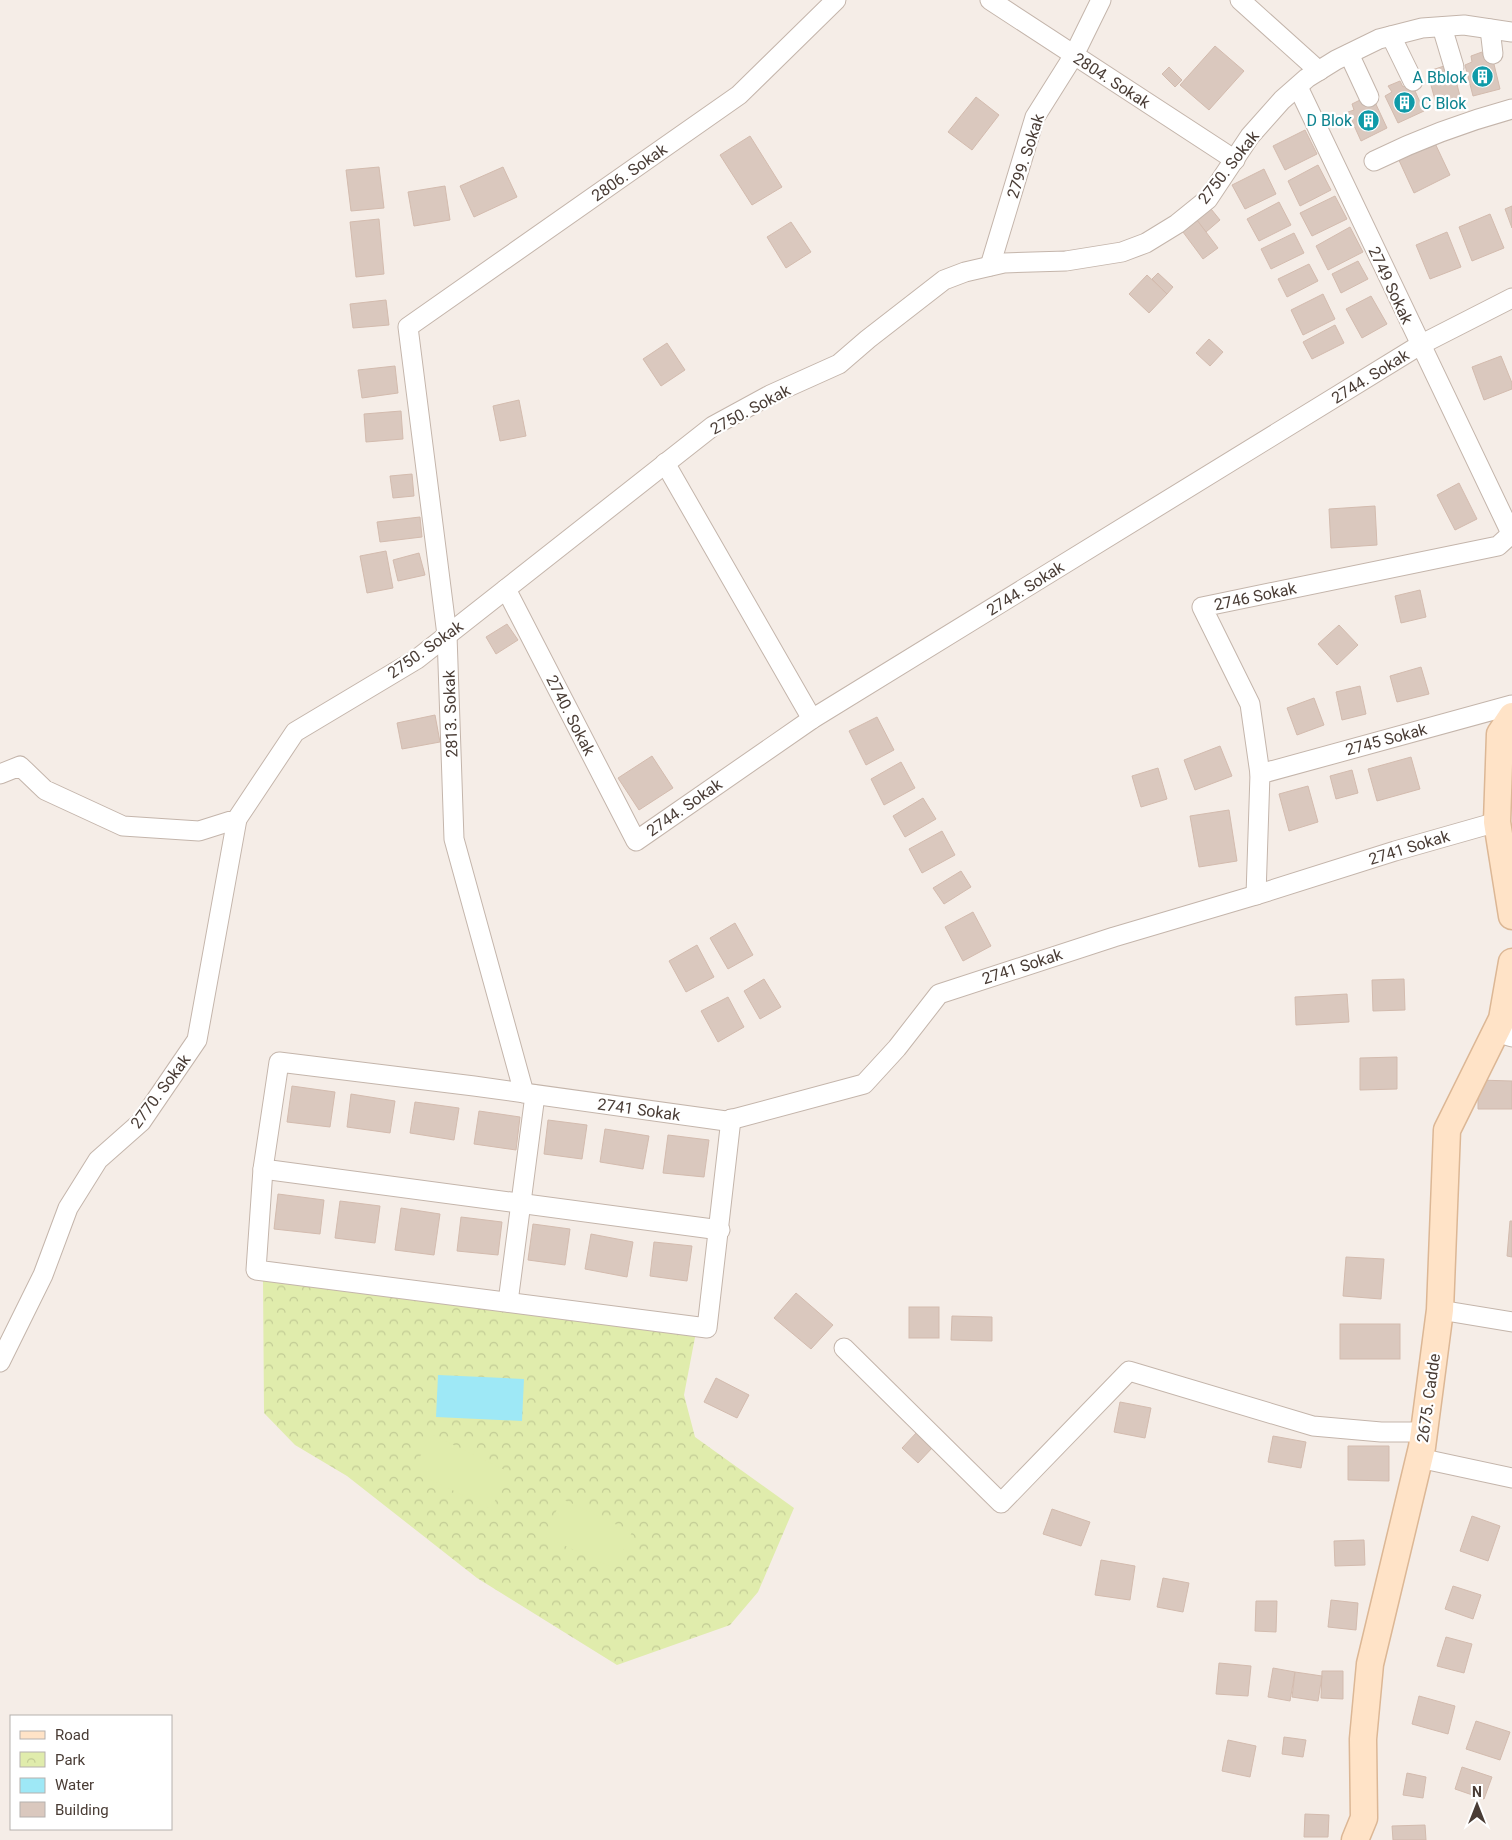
<svg xmlns="http://www.w3.org/2000/svg" width="1512" height="1840" viewBox="0 0 1512 1840" font-family="Roboto,sans-serif">
  <style>
    .park { fill: url(#park-crowns) }
    .pitch { fill: #e0ecac }
    .water { fill: #9ee8f6 }
    .building { fill: #dac8be; stroke: #d3bbae }
    .lines { fill: none; stroke-linecap: round; stroke-linejoin: round }
    .street-casing { stroke: #c4b5ab; stroke-width: 21 }
    .secondary-casing { stroke: #dcb795; stroke-width: 29 }
    .street { stroke: #fff; stroke-width: 19 }
    .secondary { stroke: #ffe3c7; stroke-width: 26 }
    .labels { text-anchor: middle; stroke-width: 4.5; stroke-linejoin: round; paint-order: stroke }
    .culture-label { font-size: 16px; fill: #0d838f; stroke: #fff; text-anchor: end }
    .street-label { font-size: 16px; fill: #493c35; stroke: #fff }
  </style>
  <defs>
    <pattern id="park-crowns" width="20" height="18" patternUnits="userSpaceOnUse" patternTransform="scale(1.25)"><rect width="20" height="18" fill="#e0ecac"/><path d="M2 6a3 3 0 1 1 6 0M12 15a3 3 0 1 1 6 0" fill="none" stroke="#c2cb95"/></pattern>
  </defs>
  <rect width="100%" height="100%" fill="#f5ede7"/>
  <!-- park -->
  <polygon class="park" points="263,1279 696,1332 684,1395 695,1437 794,1508 758,1592 730,1625 617,1665 477,1578 347,1476 295,1445 264,1413"/>
  <!-- pitch -->
  <g class="pitch">
    <polygon points="431,1434 509,1472 491,1509 413,1471"/>
    <polygon points="562,1499 632,1532 615,1569 544,1536"/>
  </g>
  <!-- water -->
  <polygon class="water" points="438,1375 524,1379 522,1421 436,1417"/>
  <!-- building -->
  <g class="building">
    <polygon points="1215,46 1244,71 1209,110 1180,85"/>
    <polygon points="1482,52 1484,58 1492,56 1500,89 1473,96 1465,65 1472,62 1471,56"/>
    <polygon points="1444,66 1446,71 1453,69 1461,100 1437,107 1429,78 1434,76 1432,70"/>
    <polygon points="1169,67 1182,80 1175,87 1162,74"/>
    <polygon points="1400,81 1403,87 1411,82 1424,111 1398,123 1385,96 1392,92 1388,86"/>
    <polygon points="976,97 999,115 972,150 948,132"/>
    <polygon points="1364,98 1374,100 1387,128 1361,141 1348,112 1354,110 1352,104"/>
    <polygon points="1305,130 1317,154 1285,170 1273,146"/>
    <polygon points="750,136 782,187 752,205 720,155"/>
    <polygon points="1433,139 1450,175 1414,193 1397,156"/>
    <polygon points="1318,165 1331,190 1300,206 1288,181"/>
    <polygon points="379,167 384,208 351,211 346,170"/>
    <polygon points="503,167 517,197 474,217 460,186"/>
    <polygon points="1264,169 1276,194 1245,209 1232,185"/>
    <polygon points="445,186 450,220 414,226 408,192"/>
    <polygon points="1335,196 1347,219 1312,236 1300,213"/>
    <polygon points="1279,202 1291,225 1259,241 1247,219"/>
    <polygon points="1207,204 1220,220 1206,232 1193,216"/>
    <polygon points="1512,206 1512,228 1505,209"/>
    <polygon points="1490,214 1504,248 1472,261 1459,227"/>
    <polygon points="1194,216 1218,248 1203,259 1180,228"/>
    <polygon points="379,219 384,274 356,277 350,222"/>
    <polygon points="791,222 811,252 786,268 767,237"/>
    <polygon points="1350,227 1363,252 1328,270 1316,246"/>
    <polygon points="1447,232 1461,267 1430,279 1416,245"/>
    <polygon points="1294,233 1304,253 1271,269 1261,249"/>
    <polygon points="1358,261 1368,279 1341,293 1332,274"/>
    <polygon points="1309,264 1318,281 1287,297 1278,279"/>
    <polygon points="1158,273 1173,287 1167,294 1152,279"/>
    <polygon points="1147,275 1167,294 1149,313 1129,294"/>
    <polygon points="1323,294 1335,319 1303,335 1291,310"/>
    <polygon points="1371,296 1387,324 1362,338 1346,309"/>
    <polygon points="386,300 389,325 353,328 350,304"/>
    <polygon points="1335,325 1344,343 1312,359 1303,342"/>
    <polygon points="1209,339 1223,352 1210,366 1196,353"/>
    <polygon points="667,343 685,370 661,386 643,359"/>
    <polygon points="1501,356 1512,383 1512,389 1484,400 1472,367"/>
    <polygon points="395,366 398,393 362,398 358,370"/>
    <polygon points="519,400 526,436 500,441 493,406"/>
    <polygon points="401,411 403,439 366,442 364,414"/>
    <polygon points="412,474 414,496 393,498 390,476"/>
    <polygon points="1459,483 1477,519 1455,530 1437,495"/>
    <polygon points="1375,506 1377,545 1331,548 1329,509"/>
    <polygon points="420,517 422,537 380,542 377,522"/>
    <polygon points="386,551 393,588 367,593 360,556"/>
    <polygon points="419,553 425,575 398,581 393,560"/>
    <polygon points="1420,590 1426,617 1401,623 1395,596"/>
    <polygon points="507,624 518,640 496,654 486,637"/>
    <polygon points="1339,625 1358,645 1337,665 1318,644"/>
    <polygon points="1421,667 1429,694 1397,702 1390,676"/>
    <polygon points="1360,686 1366,714 1342,720 1336,692"/>
    <polygon points="1314,698 1324,725 1297,735 1287,708"/>
    <polygon points="435,715 440,742 402,749 397,723"/>
    <polygon points="877,717 894,750 866,765 849,731"/>
    <polygon points="1220,746 1232,776 1195,790 1184,760"/>
    <polygon points="652,756 673,788 639,810 618,778"/>
    <polygon points="1411,757 1420,789 1377,801 1368,769"/>
    <polygon points="901,762 915,788 884,805 871,779"/>
    <polygon points="1158,768 1167,799 1141,807 1132,776"/>
    <polygon points="1352,770 1358,793 1336,799 1330,776"/>
    <polygon points="1308,786 1318,822 1289,831 1279,794"/>
    <polygon points="923,798 936,819 905,837 893,816"/>
    <polygon points="1229,810 1237,861 1199,867 1190,816"/>
    <polygon points="942,831 955,855 922,873 909,849"/>
    <polygon points="961,871 971,887 944,904 933,888"/>
    <polygon points="973,912 991,946 963,961 945,927"/>
    <polygon points="735,923 753,955 728,969 710,938"/>
    <polygon points="697,945 714,977 686,992 669,961"/>
    <polygon points="764,979 781,1007 760,1019 744,991"/>
    <polygon points="1404,979 1405,1010 1373,1011 1372,980"/>
    <polygon points="1347,994 1349,1022 1296,1025 1295,997"/>
    <polygon points="728,997 744,1027 718,1042 701,1011"/>
    <polygon points="1397,1057 1397,1089 1360,1090 1360,1058"/>
    <polygon points="1478,1080 1512,1081 1512,1109 1478,1109"/>
    <polygon points="292,1086 335,1092 330,1127 287,1122"/>
    <polygon points="351,1094 395,1101 390,1133 347,1127"/>
    <polygon points="415,1102 459,1108 454,1140 410,1133"/>
    <polygon points="479,1111 520,1117 516,1150 474,1144"/>
    <polygon points="548,1120 587,1125 582,1159 544,1154"/>
    <polygon points="605,1129 649,1136 643,1169 600,1162"/>
    <polygon points="668,1135 709,1140 704,1177 663,1173"/>
    <polygon points="278,1194 324,1200 320,1234 274,1229"/>
    <polygon points="340,1201 380,1206 375,1243 335,1238"/>
    <polygon points="401,1208 440,1214 434,1255 395,1250"/>
    <polygon points="461,1217 502,1222 498,1255 457,1251"/>
    <polygon points="1510,1221 1512,1221 1512,1257 1507,1256"/>
    <polygon points="533,1224 570,1229 565,1265 528,1260"/>
    <polygon points="591,1234 633,1242 627,1277 585,1269"/>
    <polygon points="654,1242 692,1246 687,1281 650,1276"/>
    <polygon points="1346,1257 1384,1259 1381,1299 1343,1296"/>
    <polygon points="796,1293 833,1325 811,1349 774,1318"/>
    <rect x="909" y="1307" width="30" height="31"/>
    <polygon points="952,1316 992,1317 992,1341 951,1340"/>
    <rect x="1340" y="1324" width="60" height="35"/>
    <polygon points="716,1378 749,1395 737,1418 704,1402"/>
    <polygon points="1120,1402 1151,1408 1145,1438 1114,1432"/>
    <polygon points="918,1431 934,1446 918,1463 902,1448"/>
    <polygon points="1273,1436 1306,1442 1301,1468 1268,1462"/>
    <polygon points="1348,1446 1389,1446 1389,1481 1348,1480"/>
    <polygon points="1052,1509 1090,1522 1081,1546 1043,1534"/>
    <polygon points="1472,1516 1500,1526 1488,1561 1460,1551"/>
    <polygon points="1364,1540 1365,1565 1335,1566 1334,1541"/>
    <polygon points="1101,1560 1135,1566 1130,1600 1095,1595"/>
    <polygon points="1163,1578 1189,1583 1183,1612 1157,1607"/>
    <polygon points="1453,1586 1481,1595 1473,1619 1445,1609"/>
    <polygon points="1331,1600 1358,1603 1356,1630 1328,1627"/>
    <polygon points="1256,1601 1277,1601 1276,1632 1255,1631"/>
    <polygon points="1446,1637 1472,1644 1464,1673 1437,1666"/>
    <polygon points="1219,1663 1251,1666 1248,1696 1216,1694"/>
    <polygon points="1273,1668 1295,1672 1290,1701 1268,1697"/>
    <polygon points="1322,1671 1343,1671 1343,1699 1321,1698"/>
    <polygon points="1295,1672 1322,1676 1318,1701 1292,1697"/>
    <polygon points="1419,1696 1455,1706 1448,1734 1412,1724"/>
    <polygon points="1476,1721 1510,1732 1500,1760 1466,1749"/>
    <polygon points="1284,1737 1306,1740 1303,1757 1282,1754"/>
    <polygon points="1228,1740 1256,1746 1250,1777 1222,1771"/>
    <polygon points="1462,1767 1492,1777 1484,1799 1455,1789"/>
    <polygon points="1407,1773 1426,1777 1423,1798 1403,1795"/>
    <polygon points="1305,1814 1329,1815 1328,1837 1304,1837"/>
    <polygon points="1425,1825 1426,1840 1393,1840 1392,1826"/>
  </g>
  <g class="lines">
    <defs>
      <g id="street">
        <polyline points="990,0 1235,160"/>
        <polyline points="1240,0 1319,71"/>
        <polyline points="1442,27 1454,67"/>
        <polyline points="1490,29 1493,54"/>
        <polyline points="1391,36 1413,81"/>
        <polyline points="1349,54 1369,97"/>
        <path d="M1374 161C1419 139 1464 122 1512 109"/>
        <polyline points="990,266 1035,117 1074,55 1101,0"/>
        <polyline points="665,463 812,719"/>
        <polyline points="506,589 636,841 812,719 1420,345 1512,298"/>
        <polyline points="0,774 20,766 45,790 123,826 199,831 237,819 295,732 417,659 713,426 770,395 839,364 868,339 944,280 965,272 1004,263 1066,261 1122,252 1146,243 1177,224 1208,199 1250,136 1282,100 1307,78 1336,60 1379,39 1422,28 1464,25 1512,32"/>
        <polyline points="1260,774 1512,705"/>
        <polyline points="1256,895 1260,774 1250,704 1202,607 1498,546 1509,536 1509,529 1298,87"/>
        <polyline points="1495,1032 1512,1037"/>
        <polyline points="524,1093 454,839 447,635 408,327 739,95 836,0"/>
        <polyline points="263,1169 256,1270 707,1328 731,1119"/>
        <polyline points="720,1230 263,1169 279,1062 474,1086 726,1121 864,1084 897,1048 939,994 1114,937 1256,895 1395,851 1497,822"/>
        <polyline points="508,1302 535,1095"/>
        <polyline points="1440,1310 1512,1322"/>
        <polyline points="844,1348 1001,1503 1129,1371 1313,1426 1381,1432 1424,1432"/>
        <polyline points="0,1362 43,1275 68,1208 98,1160 141,1122 197,1040 237,819"/>
        <polyline points="1419,1458 1512,1478"/>
      </g>
      <g id="secondary">
        <polyline points="1512,716 1500,734 1497,822 1512,916"/>
        <polyline points="1355,1840 1364,1818 1363,1739 1370,1664 1422,1447 1440,1310 1447,1130 1502,1019 1512,962"/>
      </g>
    </defs>
    <!-- street casing -->
    <use href="#street" class="street-casing"/>
    <!-- secondary casing -->
    <use href="#secondary" class="secondary-casing"/>
    <!-- street -->
    <use href="#street" class="street"/>
    <!-- secondary -->
    <use href="#secondary" class="secondary"/>
  </g>
  <!-- icons -->
  <defs>
    <symbol id="building-disc" viewBox="-11 -11 22 22"><circle r="9.5" fill="#0f9aa8" stroke="#fff"/><path d="M-4-6H4V6H1V3H-1V6H-4ZM-2.5-4.3h1.7v1.8h-1.7ZM.8-4.3h1.7v1.8H.8ZM-2.5-1h1.7V.8h-1.7ZM.8-1h1.7V.8H.8Z" fill="#fff"/></symbol>
  </defs>
  <g fill-rule="evenodd">
    <use href="#building-disc" x="1470" y="64" width="25" height="25"/>
    <use href="#building-disc" x="1392" y="90" width="25" height="25"/>
    <use href="#building-disc" x="1356" y="108" width="25" height="25"/>
  </g>
  <g class="labels">
    <!-- culture labels -->
    <g class="culture-label">
      <text x="1467" y="83">A Bblok</text>
      <text x="1421" y="109" text-anchor="start">C Blok</text>
      <text x="1352" y="126">D Blok</text>
    </g>
    <!-- street labels -->
    <g class="street-label">
      <text transform="translate(1112 80) rotate(33)" y="6">2804. Sokak</text>
      <text transform="translate(1025 156) rotate(-72)" y="6">2799. Sokak</text>
      <text transform="translate(1228 167) rotate(-52)" y="6">2750. Sokak</text>
      <text transform="translate(629 172) rotate(-35)" y="6">2806. Sokak</text>
      <text transform="translate(1391 285) rotate(65)" y="6">2749 Sokak</text>
      <text transform="translate(1370 376) rotate(-32)" y="6">2744. Sokak</text>
      <text transform="translate(750 409) rotate(-28)" y="6">2750. Sokak</text>
      <text transform="translate(1025 588) rotate(-32)" y="6">2744. Sokak</text>
      <text transform="translate(1255 596) rotate(-12)" y="6">2746 Sokak</text>
      <text transform="translate(425 649) rotate(-35)" y="6">2750. Sokak</text>
      <text transform="translate(450 714) rotate(-92)" y="6">2813. Sokak</text>
      <text transform="translate(571 715) rotate(63)" y="6">2740. Sokak</text>
      <text transform="translate(1386 739) rotate(-15)" y="6">2745 Sokak</text>
      <text transform="translate(684 807) rotate(-35)" y="6">2744. Sokak</text>
      <text transform="translate(1409 847) rotate(-17)" y="6">2741 Sokak</text>
      <text transform="translate(1022 966) rotate(-18)" y="6">2741 Sokak</text>
      <text transform="translate(160 1091) rotate(-53)" y="6">2770. Sokak</text>
      <text transform="translate(639 1109) rotate(8)" y="6">2741 Sokak</text>
      <text transform="translate(1428 1398) rotate(-82)" y="6">2675. Cadde</text>
    </g>
  </g>
  <!-- legend -->
  <rect x="10" y="1715" width="162" height="115" fill="#ffffff" stroke="#b6b1ae"/>
  <rect x="20" y="1731" width="25" height="8" fill="#ffe3c7" stroke="#b6b1ae"/>
  <text x="55" y="1740" font-size="15" fill="#493c35">Road</text>
  <rect x="20" y="1752" width="25" height="15" fill="url(#park-crowns)" stroke="#b6b1ae"/>
  <text x="55" y="1765" font-size="15" fill="#493c35">Park</text>
  <rect x="20" y="1778" width="25" height="15" fill="#9ee8f6" stroke="#b6b1ae"/>
  <text x="55" y="1790" font-size="15" fill="#493c35">Water</text>
  <rect x="20" y="1802" width="25" height="15" fill="#dac8be" stroke="#b6b1ae"/>
  <text x="55" y="1815" font-size="15" fill="#493c35">Building</text>
  <!-- north arrow -->
  <g transform="translate(1477 1805)" stroke="#ffffff" stroke-width="4" paint-order="stroke">
  <path d="M0-4L9 19L0 12L-9 19Z" fill="#493c35"/>
  <text y="-8" font-size="14" font-weight="bold" text-anchor="middle" fill="#493c35">N</text>
  </g>
</svg>
